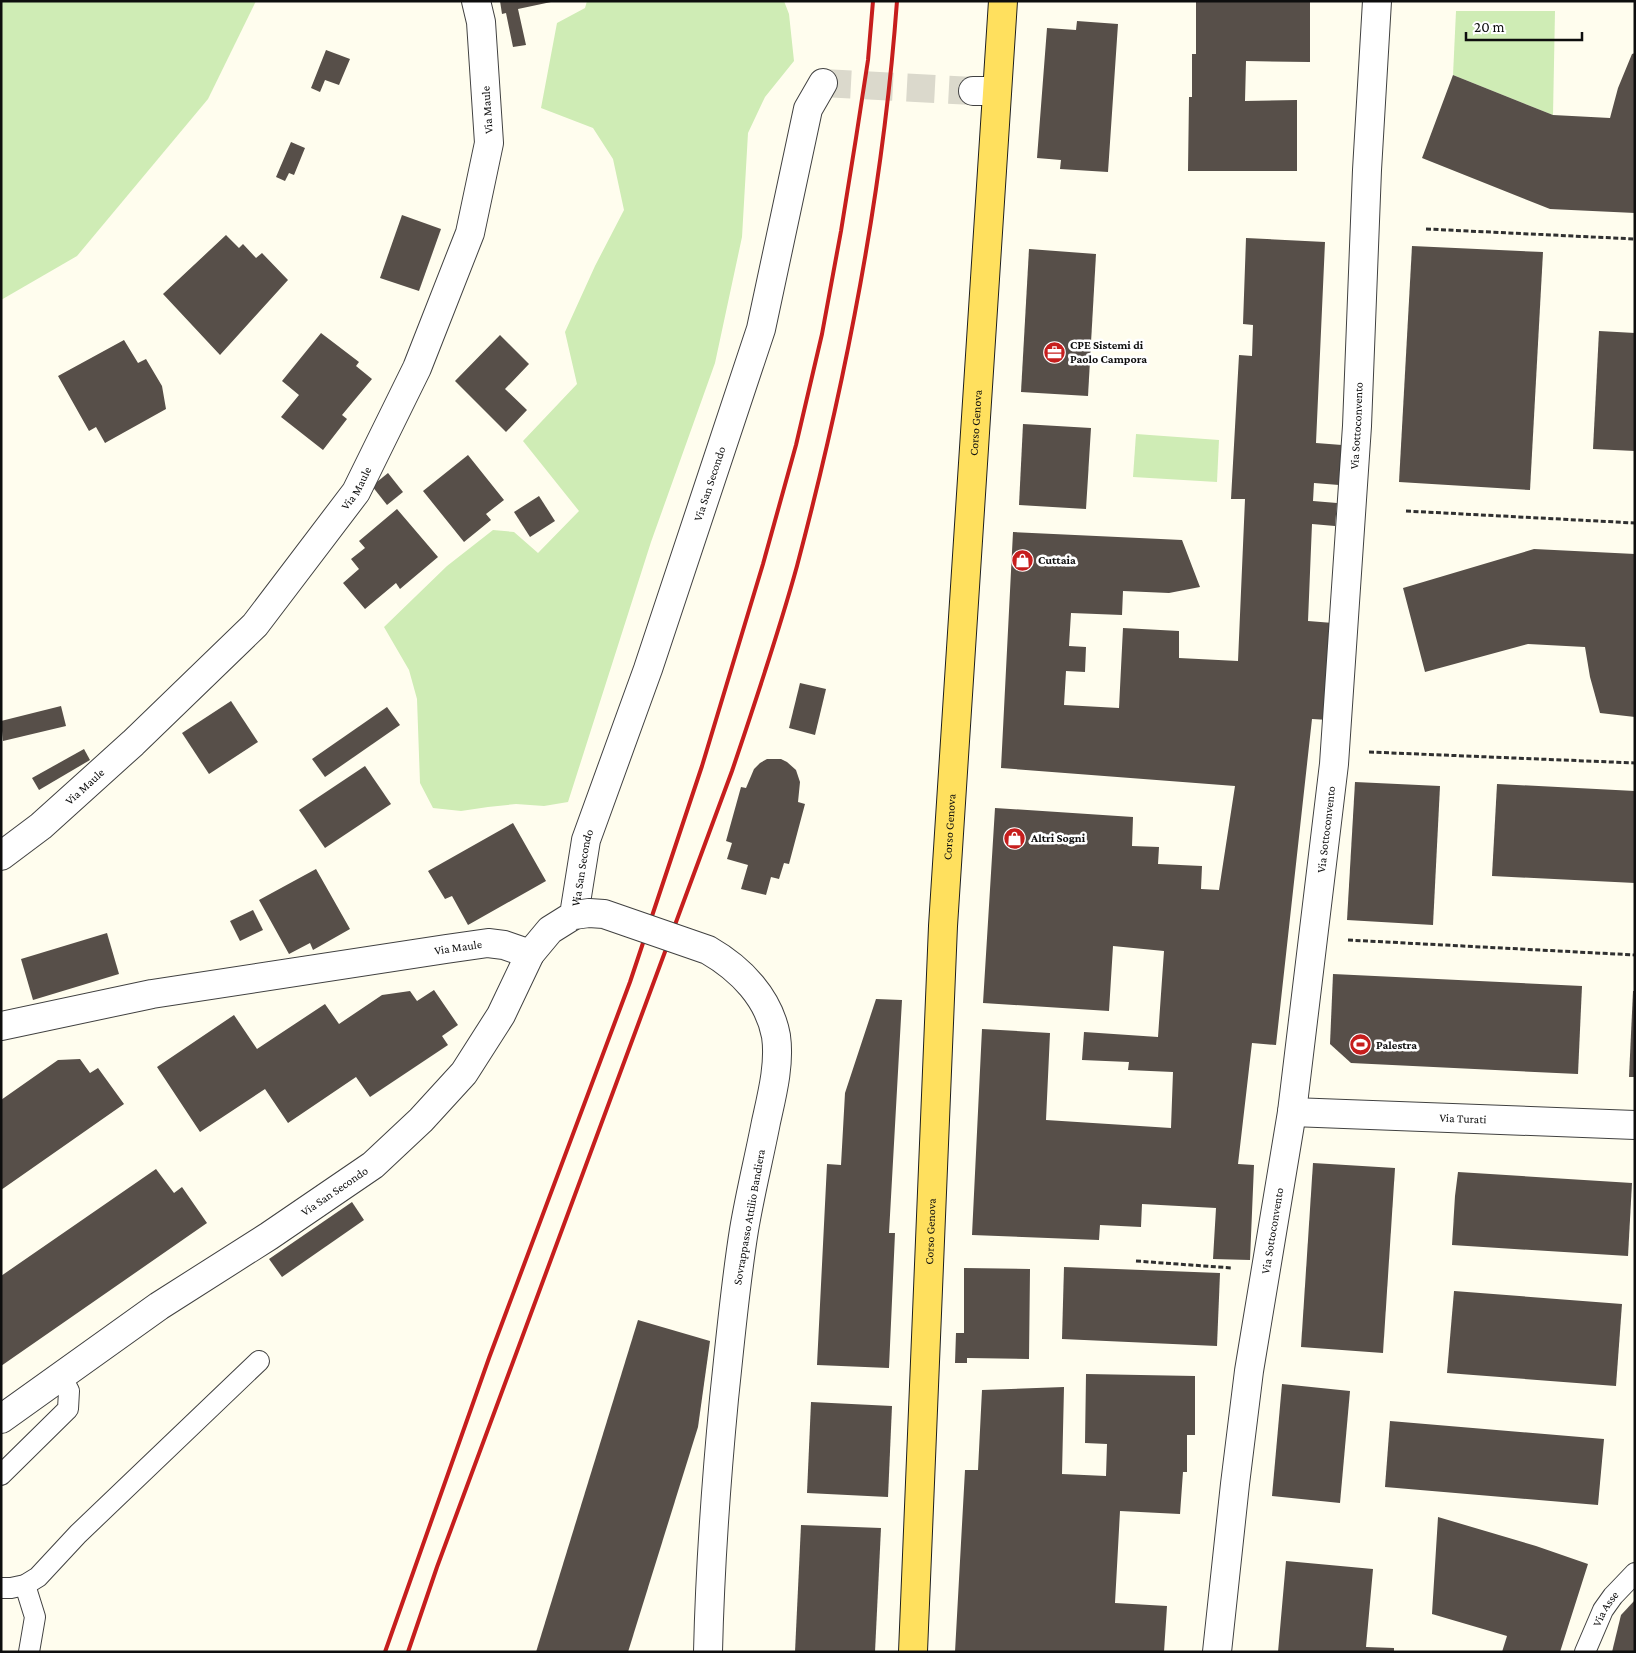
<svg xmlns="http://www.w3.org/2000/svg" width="1636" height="1653" viewBox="0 0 1636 1653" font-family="'Crimson Pro',serif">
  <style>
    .green { fill: #cfecb5 }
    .building { fill: #574f49 }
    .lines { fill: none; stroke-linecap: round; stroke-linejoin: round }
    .minor-tunnel { stroke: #dbd9cc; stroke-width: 28; stroke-dasharray: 28 14; stroke-linecap: butt }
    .service-casing { stroke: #414141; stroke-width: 22 }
    .minor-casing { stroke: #414141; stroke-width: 30 }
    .primary-casing { stroke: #1f1f1f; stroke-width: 30 }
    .path { stroke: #303030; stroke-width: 3; stroke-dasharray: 5 2.5; stroke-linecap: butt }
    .service { stroke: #fff; stroke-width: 20 }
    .minor { stroke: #fff; stroke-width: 28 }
    .primary { stroke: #ffe05e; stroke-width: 28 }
    .rail { stroke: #c61e1d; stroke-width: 4 }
    .minor-bridge-casing { stroke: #414141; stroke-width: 30; stroke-linecap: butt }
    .minor-bridge { stroke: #fff; stroke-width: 28 }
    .labels { text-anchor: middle; stroke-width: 5; stroke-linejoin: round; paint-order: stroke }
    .street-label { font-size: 12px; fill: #0e0e0e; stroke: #fff }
    .poi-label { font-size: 12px; font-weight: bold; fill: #0e0e0e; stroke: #fff; text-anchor: start }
  </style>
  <rect width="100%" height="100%" fill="#fffdee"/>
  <!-- green -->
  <g class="green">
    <polygon points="1,1 256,1 208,99 77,256 1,300"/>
    <polygon points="587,1 784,1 789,14 794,61 765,97 748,133 742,237 715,363 651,542 568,802 544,806 516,804 488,807 461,811 433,808 420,783 417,699 409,670 384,627 447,566 493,530 514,532 538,553 579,511 523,441 577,384 565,332 595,266 624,210 613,159 593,128 541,108 557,23 585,8"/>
    <polygon points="1456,11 1555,11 1553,115 1453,75"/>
    <polygon points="1136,434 1219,440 1217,482 1133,477"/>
  </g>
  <!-- building -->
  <g class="building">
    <polygon points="500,1 551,1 551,2 518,9 526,45 513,47 506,13 502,14"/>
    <polygon points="1196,1 1310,1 1310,62 1246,61 1245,101 1297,100 1297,171 1188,171 1189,97 1192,97 1192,54 1196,54"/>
    <polygon points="1077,21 1118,24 1108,172 1060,169 1061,160 1037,158 1047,28 1076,30"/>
    <polygon points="326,50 350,59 339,85 325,80 320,92 311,88"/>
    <polygon points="1635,53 1635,213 1550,209 1422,158 1453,75 1553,115 1610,118 1618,88 1632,54"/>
    <polygon points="291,142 305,148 294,175 289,173 285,181 276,177"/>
    <polygon points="402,215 441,229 419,291 380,278"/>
    <polygon points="226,235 239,248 243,244 256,258 262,253 288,280 220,355 163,294"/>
    <polygon points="1246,238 1325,242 1316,443 1342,445 1339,485 1314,483 1313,501 1337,503 1335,526 1312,524 1308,621 1333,623 1329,720 1312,719 1276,1045 1252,1043 1238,1164 1254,1165 1250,1260 1213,1259 1216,1208 1142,1204 1141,1227 1100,1225 1099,1240 972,1235 982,1029 1050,1033 1046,1120 1171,1128 1173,1072 1128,1070 1129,1062 1082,1060 1084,1032 1158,1037 1164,951 1113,946 1109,1011 983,1003 995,808 1133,817 1132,846 1159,847 1158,864 1202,866 1201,889 1219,890 1235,786 1001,768 1013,532 1182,540 1200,587 1169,593 1123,591 1122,615 1071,613 1069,646 1086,647 1085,672 1066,671 1064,705 1119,708 1123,628 1179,631 1179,658 1238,661 1245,499 1231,499 1239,355 1252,356 1253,325 1243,324"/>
    <polygon points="1412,246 1543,252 1530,490 1399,482"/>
    <polygon points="1029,249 1096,254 1088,396 1021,392"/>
    <polygon points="1599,331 1635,333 1635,451 1593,449"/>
    <polygon points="321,333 359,362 356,366 372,379 342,415 347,419 323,450 281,417 299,395 282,381"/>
    <polygon points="500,335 529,364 505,389 527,410 506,432 455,381"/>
    <polygon points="124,340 138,363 146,359 162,386 166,409 105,443 96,427 89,431 58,376"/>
    <polygon points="1023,424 1091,428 1086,509 1019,505"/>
    <polygon points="468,455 504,500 486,514 491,520 464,542 423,491"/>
    <polygon points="388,473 403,492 387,505 372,486"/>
    <polygon points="539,496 555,521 530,537 514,512"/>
    <polygon points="397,509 438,557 400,589 396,583 365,609 343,583 359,569 351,559 365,548 359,541"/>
    <polygon points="1534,549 1635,554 1635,717 1600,713 1590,677 1585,647 1528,644 1425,672 1403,588"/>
    <polygon points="800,683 826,689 815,735 789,728"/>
    <polygon points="231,701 258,742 209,774 182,733"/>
    <polygon points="61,706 66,726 3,741 1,721"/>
    <polygon points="387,707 400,725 325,777 312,759"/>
    <polygon points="84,749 90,760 39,790 32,778"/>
    <polygon points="767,759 781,759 787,762 796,770 800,782 798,802 805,804 789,864 784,863 779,879 771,877 766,895 741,889 748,865 727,859 732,843 726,841 741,787 746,788 754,769 760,763"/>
    <polygon points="365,766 391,804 325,848 299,810"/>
    <polygon points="1355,782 1440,786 1433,925 1347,920"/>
    <polygon points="1497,784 1635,791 1635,883 1492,876"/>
    <polygon points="513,823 546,881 468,925 452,896 445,899 428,871"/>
    <polygon points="316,869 350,929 313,950 310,943 289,954 259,900"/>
    <polygon points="253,910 263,930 240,941 230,921"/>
    <polygon points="107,933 119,974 33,1000 21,959"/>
    <polygon points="1333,974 1582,986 1578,1074 1351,1063 1330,1044"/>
    <polygon points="434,990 458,1025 442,1036 448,1045 370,1097 356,1077 288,1123 265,1089 200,1132 157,1067 234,1015 257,1049 325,1004 339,1024 382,995 410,991 417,1001"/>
    <polygon points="1633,991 1635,991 1635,1077 1629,1077"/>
    <polygon points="876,999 902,1000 889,1233 895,1233 889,1368 817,1365 827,1164 841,1165 845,1093"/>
    <polygon points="80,1059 90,1073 98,1068 124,1104 1,1190 1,1100 58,1060"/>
    <polygon points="1313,1163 1395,1168 1383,1353 1301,1347"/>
    <polygon points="156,1169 174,1193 182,1187 207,1223 1,1366 1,1276"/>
    <polygon points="1458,1172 1632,1183 1628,1256 1452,1245 1455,1196"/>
    <polygon points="352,1202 364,1220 282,1277 269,1259"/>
    <polygon points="1064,1267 1220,1273 1217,1346 1062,1339"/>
    <polygon points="964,1268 1030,1269 1029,1359 967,1358 967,1363 955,1363 956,1333 964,1333"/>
    <polygon points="1454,1291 1622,1304 1616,1386 1447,1373"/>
    <polygon points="638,1320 710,1341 698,1427 628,1652 536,1652"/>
    <polygon points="1086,1374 1195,1376 1195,1435 1187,1435 1187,1472 1183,1472 1180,1514 1120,1511 1115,1603 1167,1606 1164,1652 955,1652 965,1470 978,1470 982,1390 1064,1387 1062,1474 1106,1476 1107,1444 1085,1443"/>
    <polygon points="1282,1384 1350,1391 1340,1503 1272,1496"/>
    <polygon points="811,1402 892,1406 888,1497 807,1493"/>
    <polygon points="1390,1421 1604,1439 1598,1505 1385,1487"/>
    <polygon points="1438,1517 1536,1546 1588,1564 1560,1652 1502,1652 1507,1636 1432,1614"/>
    <polygon points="801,1525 881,1528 875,1652 795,1652"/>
    <polygon points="1286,1561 1373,1569 1366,1647 1394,1648 1394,1652 1278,1652"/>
    <polygon points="1635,1600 1635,1652 1612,1652 1621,1615"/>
  </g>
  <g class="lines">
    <!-- minor-tunnel -->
    <polyline class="minor-tunnel" points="823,83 973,91"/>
    <defs>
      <g id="service">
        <polyline points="1,1475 68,1409 69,1391 61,1376"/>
        <polyline points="25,1585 35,1617 29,1652"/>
        <polyline points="1,1588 11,1588 25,1585 38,1577 78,1534 259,1361"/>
        <path id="s1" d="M1585 1652 1603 1610 1613 1596 1635 1573"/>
      </g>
      <g id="minor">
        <polyline points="973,91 996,91"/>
        <path id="s2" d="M1 856 41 826 133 743 255 625 356 492 417 368 470 233 489 143 481 22 476 1"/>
        <path id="s3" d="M1 1026 152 994 446 949 488 943 504 945 530 954"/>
        <path id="s4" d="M1292 1112 1635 1125"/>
        <path id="s5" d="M1 1419 159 1306 269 1236 373 1165 421 1120 464 1073 501 1015 530 954 550 930 574 915 586 840 648 669 761 329 808 109 823 83"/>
        <path id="s6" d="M1217 1652 1235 1484 1249 1371 1292 1112 1334 764 1357 426 1367 170 1377 1"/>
      </g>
      <g id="primary">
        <path id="s7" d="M913 1652 943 926 1003 1"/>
      </g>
    </defs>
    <!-- service casing -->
    <use href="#service" class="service-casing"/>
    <!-- minor casing -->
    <use href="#minor" class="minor-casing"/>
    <!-- primary casing -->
    <use href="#primary" class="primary-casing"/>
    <!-- path -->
    <g class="path">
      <polyline points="1426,229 1635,239"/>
      <polyline points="1406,511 1635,523"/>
      <polyline points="1369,752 1635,763"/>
      <polyline points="1348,940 1635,955"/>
      <polyline points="1136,1261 1232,1268"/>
    </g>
    <!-- service -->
    <use href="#service" class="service"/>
    <!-- minor -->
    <use href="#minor" class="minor"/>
    <!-- primary -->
    <use href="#primary" class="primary"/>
    <!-- rail -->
    <g class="rail">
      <polyline points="385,1652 489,1358 630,982 702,766 763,564 796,445 822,334 841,231 856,138 868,60 873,1"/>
      <path d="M408 1652 437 1567 732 771C755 703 778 635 797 566 846 381 883 192 897 1"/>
    </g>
    <defs>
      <path id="minor-bridge" d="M574 915 589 913 604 914 708 950C741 969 769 998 776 1036 780 1064 772 1095 766 1122 759 1158 750 1194 744 1230 735 1286 730 1343 724 1399 716 1483 710 1567 708 1652"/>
    </defs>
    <!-- minor-bridge casing -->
    <use href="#minor-bridge" class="minor-bridge-casing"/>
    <!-- minor-bridge -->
    <use href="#minor-bridge" class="minor-bridge"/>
  </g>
  <!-- icons -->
  <defs>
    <symbol id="office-disc" viewBox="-11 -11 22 22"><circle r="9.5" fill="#c61e1d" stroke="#fff"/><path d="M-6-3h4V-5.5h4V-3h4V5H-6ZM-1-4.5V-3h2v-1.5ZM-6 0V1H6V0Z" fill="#fff"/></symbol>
    <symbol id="shop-disc" viewBox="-11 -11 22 22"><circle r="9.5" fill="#c61e1d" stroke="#fff"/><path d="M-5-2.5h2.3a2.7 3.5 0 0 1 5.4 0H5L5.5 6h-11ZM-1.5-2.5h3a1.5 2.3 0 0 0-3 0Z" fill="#fff"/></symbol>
    <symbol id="stadium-disc" viewBox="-11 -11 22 22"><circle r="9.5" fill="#c61e1d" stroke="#fff"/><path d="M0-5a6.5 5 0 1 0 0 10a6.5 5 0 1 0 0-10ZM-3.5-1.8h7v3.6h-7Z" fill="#fff"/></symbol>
  </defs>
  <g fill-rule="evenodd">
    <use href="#office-disc" x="1042" y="340" width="25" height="25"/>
    <use href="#shop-disc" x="1010" y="548" width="25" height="25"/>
    <use href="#shop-disc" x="1002" y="826" width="25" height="25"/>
    <use href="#stadium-disc" x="1348" y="1032" width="25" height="25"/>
  </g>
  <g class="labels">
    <!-- street labels -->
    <g class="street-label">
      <text transform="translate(487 110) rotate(-94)" y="4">Via Maule</text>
      <text dy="4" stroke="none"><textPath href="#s7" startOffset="1231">Corso Genova</textPath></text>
      <text dy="4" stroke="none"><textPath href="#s6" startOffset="1235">Via Sottoconvento</textPath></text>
      <text dy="4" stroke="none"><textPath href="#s5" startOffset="1229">Via San Secondo</textPath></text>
      <text dy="4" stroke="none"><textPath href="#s2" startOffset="514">Via Maule</textPath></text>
      <text dy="4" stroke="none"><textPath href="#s2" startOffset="109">Via Maule</textPath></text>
      <text dy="4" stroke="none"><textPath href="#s7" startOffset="826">Corso Genova</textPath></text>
      <text dy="4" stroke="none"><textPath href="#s6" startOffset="830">Via Sottoconvento</textPath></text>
      <text dy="4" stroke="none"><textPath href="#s5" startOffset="824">Via San Secondo</textPath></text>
      <text dy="4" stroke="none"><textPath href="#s3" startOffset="464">Via Maule</textPath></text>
      <text dy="4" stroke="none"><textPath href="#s4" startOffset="171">Via Turati</textPath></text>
      <text dy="4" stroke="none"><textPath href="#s5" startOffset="404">Via San Secondo</textPath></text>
      <text transform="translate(749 1217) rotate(-80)" y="4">Sovrappasso Attilio Bandiera</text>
      <text dy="4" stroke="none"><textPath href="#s6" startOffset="425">Via Sottoconvento</textPath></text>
      <text dy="4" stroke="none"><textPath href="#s7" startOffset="421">Corso Genova</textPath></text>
      <text dy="4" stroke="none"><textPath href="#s1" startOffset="48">Via Asse</textPath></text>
    </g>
    <!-- poi labels -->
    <g class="poi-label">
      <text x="1070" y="349">CPE Sistemi di<tspan x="1070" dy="14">Paolo Campora</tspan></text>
      <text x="1038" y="564">Cuttaia</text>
      <text x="1031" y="842">Altri Sogni</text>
      <text x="1376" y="1049">Palestra</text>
    </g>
  </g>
  <!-- border -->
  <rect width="1636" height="1653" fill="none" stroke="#0e0e0e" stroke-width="5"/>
  <!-- scale -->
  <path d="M1466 32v8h116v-8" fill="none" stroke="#0e0e0e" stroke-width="2.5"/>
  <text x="1474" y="32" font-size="15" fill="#0e0e0e" stroke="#ffffff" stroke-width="4" paint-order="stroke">20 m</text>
</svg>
